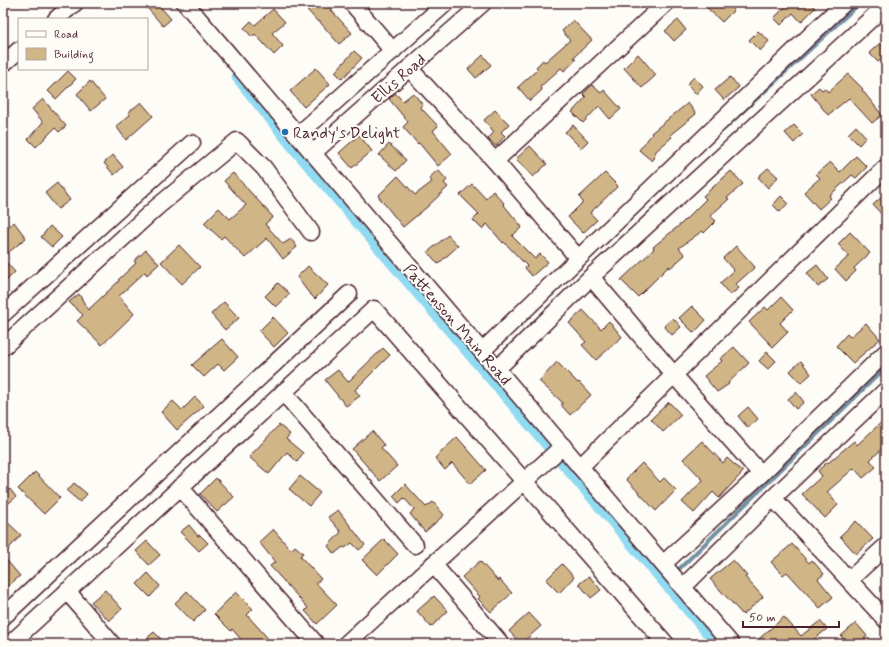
<svg xmlns="http://www.w3.org/2000/svg" width="889" height="647" viewBox="0 0 889 647" font-family="Mynerve,sans-serif">
  <style>
    .lines { fill: none; stroke-linecap: round; stroke-linejoin: round }
    .stream { stroke: #7490a2; stroke-width: 4 }
    .canal { stroke: #90dbf1; stroke-width: 13 }
    .building { fill: #d0b686; stroke: #4a1f2b }
    .minor-casing { stroke: #4a1f2b; stroke-width: 19 }
    .minor { stroke: #fdfcf7; stroke-width: 16 }
    .poi-dot { fill: #1f6fb2; stroke: #fdfcf7; stroke-width: 1.5 }
    .labels { text-anchor: middle; stroke-width: 4; stroke-linejoin: round; paint-order: stroke }
    .street-label { font-size: 16px; fill: #4a1f2b; stroke: #fdfcf7 }
    .poi-label { font-size: 16px; fill: #4a1f2b; stroke: #fdfcf7; text-anchor: start }
  </style>
  <rect width="100%" height="100%" fill="#fdfcf7"/>
  <filter id="ink" filterUnits="userSpaceOnUse"><feTurbulence type="fractalNoise" baseFrequency=".025" numOctaves="2"/><feDisplacementMap in="SourceGraphic" scale="8" xChannelSelector="R" yChannelSelector="G"/><feConvolveMatrix kernelMatrix="1 2 1 2 8 2 1 2 1" color-interpolation-filters="sRGB"/></filter>
  <g filter="url(#ink)">
    <g class="lines">
      <!-- stream -->
      <g class="stream">
        <polyline points="724,129 860,3"/>
        <polyline points="294,147 299,142"/>
        <polyline points="674,574 886,367"/>
      </g>
      <!-- canal -->
      <polyline class="canal" points="238,77 294,147 718,644"/>
    </g>
    <!-- building -->
    <g class="building">
      <polygon points="143,3 157,3 171,19 163,26"/>
      <polygon points="301,3 339,3 331,10 352,33 339,44 319,21 318,22"/>
      <polygon points="702,3 727,3 734,10 722,22"/>
      <polygon points="782,3 810,3 815,8 801,22 793,13 781,25 774,18 786,6"/>
      <polygon points="273,9 285,22 272,33 283,46 274,55 255,34 252,37 244,28 251,21 255,25"/>
      <polygon points="573,20 592,40 574,57 576,60 564,71 561,68 540,87 542,90 530,101 518,87 538,69 536,67 543,60 545,62 570,40 562,31"/>
      <polygon points="678,20 686,30 674,41 665,31"/>
      <polygon points="758,31 769,41 760,51 749,40"/>
      <polygon points="880,43 886,50 886,55 878,62 869,53"/>
      <polygon points="354,51 362,58 342,79 335,72"/>
      <polygon points="638,54 656,75 642,88 624,68"/>
      <polygon points="483,55 491,65 476,78 468,69"/>
      <polygon points="316,68 330,84 304,107 290,91"/>
      <polygon points="68,71 76,79 56,99 48,91"/>
      <polygon points="848,74 863,89 862,90 882,115 872,123 849,98 828,115 811,94 819,87 822,90 825,88 828,92"/>
      <polygon points="694,77 703,86 696,94 687,84"/>
      <polygon points="730,77 739,87 724,100 715,90"/>
      <polygon points="90,81 105,99 91,111 77,94"/>
      <polygon points="592,85 601,93 604,90 621,109 610,119 599,106 583,123 572,112 586,97 583,94"/>
      <polygon points="395,93 403,101 413,93 423,105 420,107 438,126 433,131 452,154 438,166 419,143 418,144 403,127 408,122 389,99"/>
      <polygon points="43,99 66,126 59,132 55,128 36,147 28,139 43,122 32,109"/>
      <polygon points="141,102 153,116 126,140 116,126 130,115 128,113"/>
      <polygon points="688,103 696,114 670,135 672,137 656,151 652,161 639,150 652,134 651,133"/>
      <polygon points="495,110 509,124 501,132 505,136 496,146 488,139 494,132 484,120"/>
      <polygon points="573,125 588,141 581,148 565,132"/>
      <polygon points="794,125 803,134 794,143 785,133"/>
      <polygon points="856,126 866,137 859,145 848,134"/>
      <polygon points="359,135 372,151 352,168 339,153"/>
      <polygon points="389,144 406,160 396,171 379,155"/>
      <polygon points="530,146 547,164 533,177 516,159"/>
      <polygon points="113,155 123,167 114,175 104,163"/>
      <polygon points="856,156 867,167 856,178 852,175 829,196 831,198 819,209 804,192 820,178 816,174 830,162 840,172"/>
      <polygon points="768,168 778,177 768,188 758,177"/>
      <polygon points="438,170 447,180 444,183 448,187 427,207 403,227 378,196 398,176 415,195 432,182 429,178"/>
      <polygon points="731,171 743,184 727,198 729,199 710,216 716,221 704,233 702,231 679,248 685,255 670,268 669,266 638,297 621,280 654,249 653,247 681,224 706,199 703,196"/>
      <polygon points="233,173 273,217 265,224 283,244 291,239 297,247 283,259 267,238 245,258 224,236 221,239 204,223 219,208 230,219 246,205 224,181"/>
      <polygon points="605,173 618,186 590,213 597,220 583,233 568,217 583,202 579,197"/>
      <polygon points="57,183 70,200 58,209 45,193"/>
      <polygon points="472,184 486,199 493,191 504,203 503,204 522,227 512,236 535,259 540,254 548,262 532,276 525,268 527,266 504,242 503,243 487,224 482,229 473,220 479,214 460,195"/>
      <polygon points="886,193 886,219 873,205"/>
      <polygon points="781,196 788,203 780,212 773,205"/>
      <polygon points="14,222 26,238 3,257 3,231"/>
      <polygon points="50,226 62,237 52,247 41,237"/>
      <polygon points="850,232 870,253 854,268 856,271 846,281 835,269 849,256 838,244"/>
      <polygon points="448,235 458,246 438,264 428,252"/>
      <polygon points="179,245 200,267 182,284 161,262"/>
      <polygon points="736,246 755,267 736,284 739,288 730,295 720,283 734,271 723,258"/>
      <polygon points="146,250 159,264 147,275 145,272 119,296 134,314 102,345 77,321 83,315 69,302 79,294 88,310 119,281 118,280 136,263 134,261"/>
      <polygon points="3,259 15,272 3,284"/>
      <polygon points="817,265 828,279 818,287 807,273"/>
      <polygon points="308,266 328,285 315,299 308,292 297,277"/>
      <polygon points="278,283 290,294 276,307 265,296"/>
      <polygon points="781,297 793,310 780,323 788,332 773,347 749,322 765,307 768,310"/>
      <polygon points="224,302 239,318 225,330 211,314"/>
      <polygon points="692,306 706,320 694,333 679,318"/>
      <polygon points="583,310 601,329 609,321 622,337 596,360 582,345 586,342 569,323"/>
      <polygon points="273,317 288,333 274,347 259,331"/>
      <polygon points="673,318 681,327 672,335 664,326"/>
      <polygon points="866,323 880,339 853,363 836,346 847,334 850,337"/>
      <polygon points="222,339 238,357 224,370 218,364 204,377 192,365"/>
      <polygon points="734,347 749,363 728,383 729,384 717,392 704,376 722,361 720,359"/>
      <polygon points="383,348 390,355 355,390 360,396 346,406 325,380 338,370 348,382"/>
      <polygon points="767,352 776,361 768,369 759,361"/>
      <polygon points="801,361 811,374 801,383 790,371"/>
      <polygon points="557,362 578,383 579,382 591,395 570,415 562,406 562,402 539,381"/>
      <polygon points="796,392 804,402 796,409 788,399"/>
      <polygon points="195,397 204,406 177,430 161,412 173,401 182,410"/>
      <polygon points="669,402 681,415 663,432 651,419"/>
      <polygon points="748,407 758,419 748,428 738,416"/>
      <polygon points="886,418 886,445 870,460 876,467 863,478 854,468 827,492 838,505 825,518 802,494 822,476 818,471 827,462 828,463 854,441 857,445"/>
      <polygon points="279,425 290,434 286,439 303,453 297,462 287,452 269,474 249,457"/>
      <polygon points="372,431 384,445 381,448 397,466 380,481 352,449"/>
      <polygon points="457,437 486,470 470,484 452,463 445,470 435,458"/>
      <polygon points="702,441 723,463 727,458 743,472 719,498 713,492 694,513 682,502 703,480 683,459"/>
      <polygon points="642,463 660,482 664,478 676,490 656,511 626,479"/>
      <polygon points="35,472 60,498 44,514 18,489"/>
      <polygon points="300,476 320,493 309,506 289,489"/>
      <polygon points="216,478 234,497 217,512 200,494"/>
      <polygon points="74,483 87,494 80,502 67,491"/>
      <polygon points="405,484 426,507 433,502 444,515 425,532 410,514 414,509 404,498 399,503 393,496"/>
      <polygon points="10,489 16,497 3,508 3,494"/>
      <polygon points="338,510 365,545 359,550 352,543 345,548 343,547 334,554 328,546 341,532 328,517"/>
      <polygon points="3,518 21,535 3,555"/>
      <polygon points="856,521 873,539 856,554 840,536"/>
      <polygon points="189,525 198,536 200,535 208,543 199,551 180,532"/>
      <polygon points="273,529 291,550 295,546 303,553 300,556 321,579 316,583 337,605 317,624 305,611 308,608 270,566 275,562 259,542"/>
      <polygon points="384,539 398,554 377,575 362,560"/>
      <polygon points="147,541 160,555 149,565 136,551"/>
      <polygon points="792,544 809,563 812,560 824,574 818,579 833,597 820,608 787,572 783,575 771,562"/>
      <polygon points="3,556 20,576 3,590"/>
      <polygon points="733,560 747,576 745,577 763,597 743,615 710,579"/>
      <polygon points="480,561 498,581 499,579 512,593 491,612 478,599 480,597 462,577"/>
      <polygon points="562,564 574,577 559,593 546,580"/>
      <polygon points="148,573 160,586 150,597 137,584"/>
      <polygon points="589,576 601,590 591,598 579,584"/>
      <polygon points="105,590 122,609 109,621 91,602"/>
      <polygon points="187,591 205,610 193,622 175,603"/>
      <polygon points="236,592 253,609 247,615 273,644 245,644 232,629 231,631 214,614"/>
      <polygon points="434,596 448,611 431,627 417,611"/>
      <polygon points="529,613 541,626 521,644 509,631"/>
      <polygon points="784,617 801,636 820,621 827,629 808,644 753,644"/>
      <polygon points="856,623 867,636 858,644 848,644 841,636"/>
      <polygon points="154,632 166,644 152,644 147,638"/>
    </g>
    <g class="lines">
      <defs>
        <g id="minor">
          <polyline points="185,3 731,644"/>
          <polyline points="352,3 393,51"/>
          <polyline points="56,19 75,3"/>
          <polyline points="3,64 19,50"/>
          <polyline points="409,68 495,161 578,258"/>
          <polyline points="298,135 446,3"/>
          <polyline points="313,153 483,3"/>
          <polyline points="495,161 666,3"/>
          <polyline points="591,277 674,375 761,474"/>
          <polyline points="3,314 192,143"/>
          <polyline points="3,347 157,207 237,141 264,168 311,232"/>
          <polyline points="482,351 844,3"/>
          <polyline points="497,369 591,277 886,5"/>
          <polyline points="283,392 415,545"/>
          <polyline points="580,467 886,167"/>
          <polyline points="180,487 316,644"/>
          <polyline points="773,498 886,620"/>
          <polyline points="433,564 501,644"/>
          <polyline points="663,564 761,474 886,352"/>
          <polyline points="849,580 886,546"/>
          <polyline points="683,587 773,498 886,390"/>
          <polyline points="67,591 112,644"/>
          <polyline points="3,617 349,294"/>
          <polyline points="10,644 374,309 666,644"/>
          <polyline points="346,644 563,446"/>
        </g>
      </defs>
      <!-- minor casing -->
      <use href="#minor" class="minor-casing"/>
      <!-- minor -->
      <use href="#minor" class="minor"/>
    </g>
  </g>
  <!-- markers -->
  <circle class="poi-dot" cx="285" cy="132" r="4"/>
  <g class="labels">
    <!-- street labels -->
    <g class="street-label">
      <text transform="translate(398 78) rotate(-41)" y="6">Ellis Road</text>
      <text transform="translate(458 324) rotate(49)" y="6">Pattenson Main Road</text>
    </g>
    <!-- poi labels -->
    <g class="poi-label">
      <text x="293" y="138">Randy's Delight</text>
    </g>
  </g>
  <!-- margin -->
  <rect width="889" height="647" fill="none" stroke="#fdfcf7" stroke-width="16"/>
  <rect x="8" y="8" width="873" height="631" fill="none" stroke="#4a1f2b" stroke-width="1.5" filter="url(#ink)"/>
  <!-- legend -->
  <rect x="18" y="18" width="130" height="52" fill="#fdfcf7" stroke="#b5a4a5"/>
  <rect x="26" y="31" width="20" height="6" fill="#fdfcf7" stroke="#b5a4a5"/>
  <text x="54" y="38" font-size="12" fill="#4a1f2b">Road</text>
  <rect x="26" y="48" width="20" height="12" fill="#d0b686" stroke="#b5a4a5"/>
  <text x="54" y="58" font-size="12" fill="#4a1f2b">Building</text>
  <!-- scale -->
  <path d="M743 621v6h96v-6" fill="none" stroke="#4a1f2b" stroke-width="2"/>
  <text x="749" y="621" font-size="12" fill="#4a1f2b" stroke="#fdfcf7" stroke-width="3" paint-order="stroke">50 m</text>
</svg>
